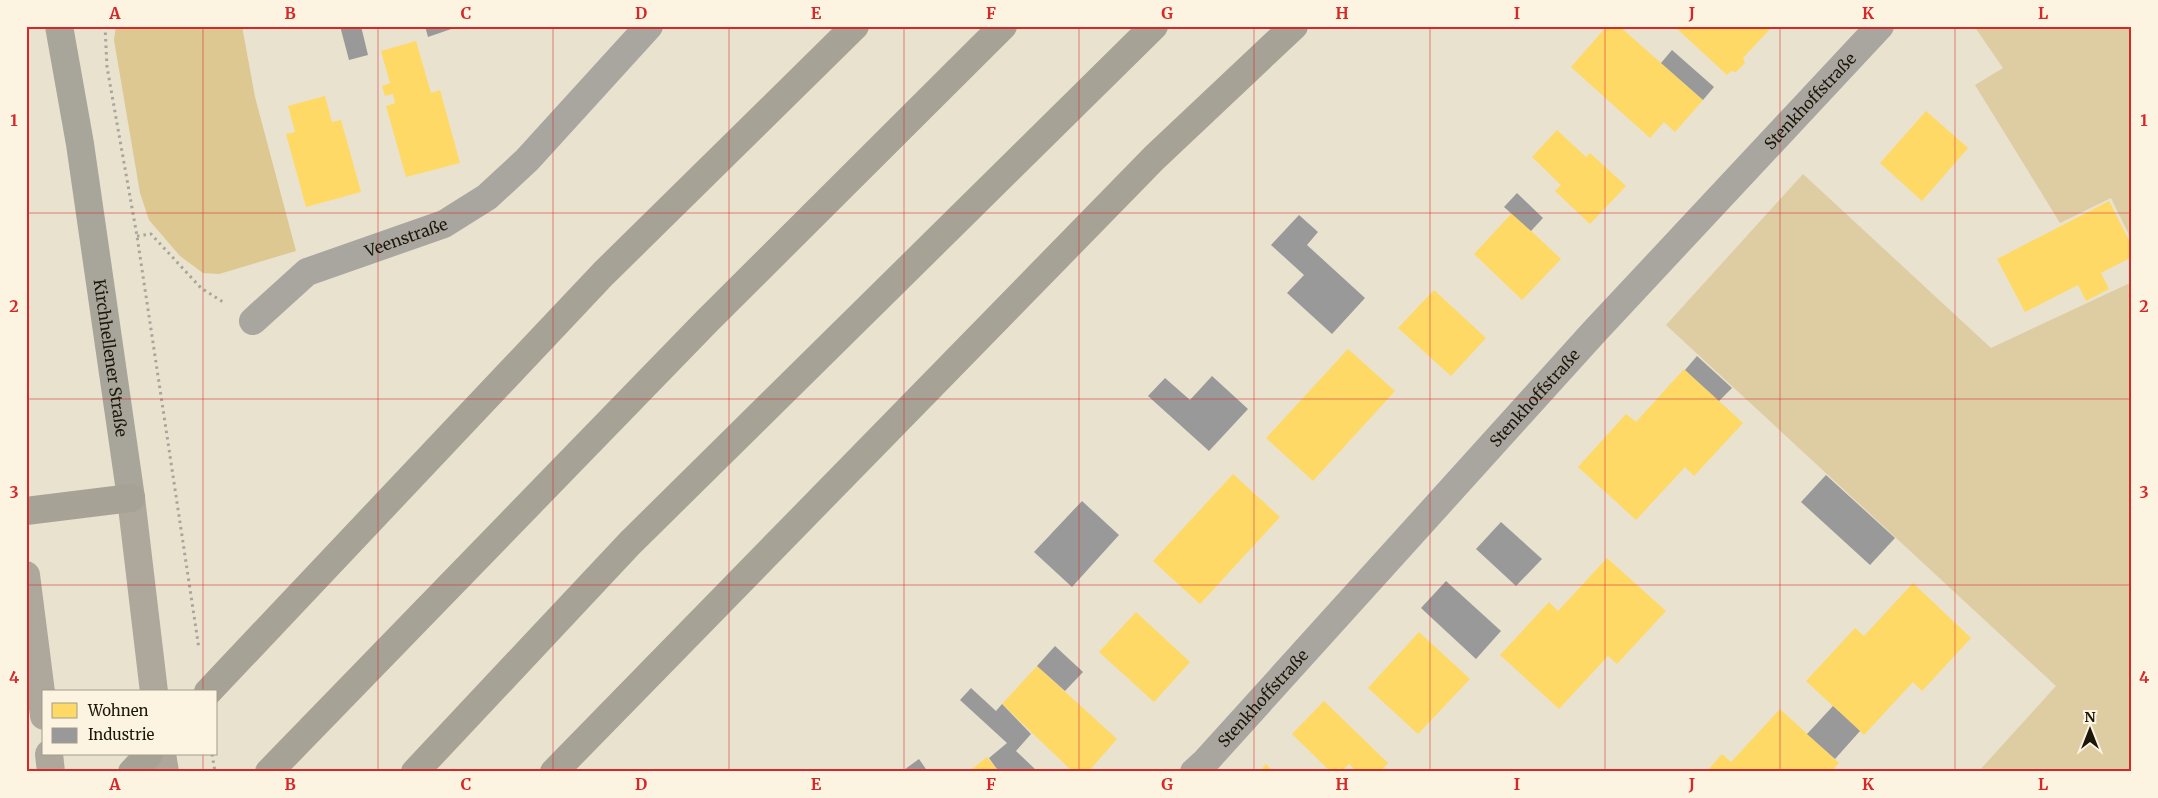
<svg xmlns="http://www.w3.org/2000/svg" width="2158" height="798" viewBox="0 0 2158 798" font-family="Merriweather,serif">
  <style>
    .green { fill: #decda3 }
    .forest { fill: #ddc891 }
    .homes { fill: #ffd966 }
    .industry { fill: #999 }
    .lines { fill: none; stroke-linecap: round; stroke-linejoin: round }
    .path { stroke: #a8a59b; stroke-width: 3; stroke-dasharray: 2.5 4; stroke-linecap: butt }
    .minor { stroke: #a9a69f; stroke-width: 28 }
    .secondary { stroke: #a8a59b; stroke-width: 28 }
    .primary { stroke: #ada79c; stroke-width: 28 }
    .motorway { stroke: #a7a296; stroke-width: 28 }
    .grid { fill: none; stroke: #d62828; stroke-width: 1; stroke-opacity: 0.55 }
    .labels { text-anchor: middle; stroke-width: 5; stroke-linejoin: round; paint-order: stroke }
    .street-label { font-size: 16px; fill: #1c170b; stroke: #fcf4e0 }
    .neatline { fill: none; stroke: #d62828; stroke-width: 2 }
    .grid-label { font-size: 16px; text-anchor: middle; font-weight: bold; fill: #d62828 }
  </style>
  <rect width="100%" height="100%" fill="#e9e2cf"/>
  <!-- green -->
  <g class="green">
    <polygon points="1974,26 2132,26 2132,241 2111,198 2060,223 1975,85 2003,68"/>
    <polygon points="1803,174 1991,348 2132,282 2132,772 1978,772 2056,686 1666,325"/>
  </g>
  <!-- forest -->
  <polygon class="forest" points="116,26 242,26 255,97 296,251 219,274 203,273 180,256 149,220 140,193 114,40"/>
  <!-- homes -->
  <g class="homes">
    <polygon points="1607,26 1619,26 1703,100 1675,132 1664,122 1650,138 1571,67"/>
    <polygon points="1674,26 1766,26 1770,29 1743,58 1745,63 1736,72 1731,71 1727,75"/>
    <polygon points="416,41 431,93 440,90 460,163 406,177 386,106 395,103 393,94 385,96 382,86 390,83 381,51"/>
    <polygon points="325,96 332,122 341,120 361,192 306,207 286,134 295,132 288,106"/>
    <polygon points="1926,111 1968,148 1922,201 1880,163"/>
    <polygon points="1557,130 1586,157 1590,153 1626,186 1590,224 1555,191 1561,185 1532,157"/>
    <polygon points="2109,201 2132,246 2132,257 2101,273 2109,289 2086,301 2078,285 2025,312 1997,259"/>
    <polygon points="1512,213 1561,259 1522,300 1474,254"/>
    <polygon points="1434,290 1486,338 1451,376 1398,328"/>
    <polygon points="1348,349 1395,391 1313,481 1266,438"/>
    <polygon points="1684,369 1743,423 1694,476 1685,467 1636,520 1578,467 1626,414 1636,422"/>
    <polygon points="1233,474 1280,517 1200,604 1153,561"/>
    <polygon points="1607,558 1666,611 1617,664 1608,656 1559,709 1500,655 1549,602 1558,611"/>
    <polygon points="1913,583 1971,638 1922,691 1913,682 1864,735 1806,681 1855,628 1864,636"/>
    <polygon points="1136,612 1190,662 1154,702 1099,652"/>
    <polygon points="1419,632 1470,679 1418,734 1368,688"/>
    <polygon points="1037,666 1117,739 1088,772 1073,772 1002,704"/>
    <polygon points="1324,701 1388,763 1380,772 1357,772 1349,764 1341,772 1331,772 1292,734"/>
    <polygon points="1780,709 1839,763 1831,772 1706,772 1722,754 1731,762"/>
    <polygon points="987,757 999,772 968,772"/>
    <polygon points="1266,764 1274,772 1259,772"/>
  </g>
  <!-- industry -->
  <g class="industry">
    <polygon points="340,26 361,26 368,55 349,60"/>
    <polygon points="425,26 456,26 457,27 428,37"/>
    <polygon points="1672,50 1714,87 1703,100 1661,63"/>
    <polygon points="1517,193 1543,218 1531,231 1504,207"/>
    <polygon points="1299,215 1318,232 1307,245 1365,298 1332,334 1287,293 1304,275 1271,245"/>
    <polygon points="1697,356 1732,388 1719,401 1685,370"/>
    <polygon points="1212,376 1248,409 1209,451 1148,396 1165,378 1190,400"/>
    <polygon points="1826,475 1895,538 1870,565 1801,502"/>
    <polygon points="1082,501 1119,535 1072,587 1034,552"/>
    <polygon points="1501,522 1542,559 1516,586 1476,549"/>
    <polygon points="1446,581 1501,631 1476,659 1421,608"/>
    <polygon points="1055,646 1083,672 1065,691 1037,666"/>
    <polygon points="971,688 996,711 1002,704 1031,734 1016,751 1035,769 1032,772 999,772 989,758 1007,743 960,700"/>
    <polygon points="1833,706 1860,731 1835,759 1807,734"/>
    <polygon points="919,759 928,772 901,772"/>
  </g>
  <g class="lines">
    <!-- path -->
    <g class="path">
      <polyline points="105,26 107,67 137,236 199,649"/>
      <polyline points="137,236 151,234 201,288 223,302"/>
      <polyline points="212,754 215,772"/>
    </g>
    <!-- minor -->
    <g class="minor">
      <path id="s1" d="M253 321 307 272 444 224 487 197 527 160 649 26"/>
      <path id="s2" d="M1194 772 1206 761 1594 332 1880 26"/>
    </g>
    <!-- secondary -->
    <path class="secondary" id="s3" d="M59 26 80 144 131 498"/>
    <!-- primary -->
    <g class="primary">
      <polyline points="131,498 154,692"/>
      <polyline points="26,575 44,716"/>
      <polyline points="49,754 51,772"/>
      <polyline points="162,754 165,772"/>
    </g>
    <!-- motorway -->
    <g class="motorway">
      <polyline points="26,511 131,498"/>
      <polyline points="208,692 603,274 855,26"/>
      <polyline points="132,772 149,754"/>
      <polyline points="269,772 707,321 1003,26"/>
      <polyline points="415,772 630,543 1154,26"/>
      <polyline points="554,772 1154,158 1294,26"/>
    </g>
  </g>
  <!-- grid -->
  <path class="grid" d="M203 26V692M378 26V772M553 26V772M729 26V772M904 26V772M1079 26V772M1254 26V772M1430 26V772M1605 26V772M1780 26V772M1955 26V772M26 213H2132M26 399H2132M26 585H2132M203 754V772"/>
  <g class="labels">
    <!-- street labels -->
    <g class="street-label">
      <text dy="6" stroke="none"><textPath href="#s2" startOffset="911">Stenkhoffstraße</textPath></text>
      <text dy="6" stroke="none"><textPath href="#s1" startOffset="178">Veenstraße</textPath></text>
      <text dy="6" stroke="none"><textPath href="#s3" startOffset="336">Kirchhellener Straße</textPath></text>
      <text dy="6" stroke="none"><textPath href="#s2" startOffset="506">Stenkhoffstraße</textPath></text>
      <text dy="6" stroke="none"><textPath href="#s2" startOffset="101">Stenkhoffstraße</textPath></text>
    </g>
  </g>
  <!-- border -->
  <rect width="2158" height="798" fill="none" stroke="#fcf4e0" stroke-width="55"/>
  <!-- legend -->
  <rect x="42" y="690" width="175" height="65" fill="#fcf4e0" stroke="#a29c8b"/>
  <rect x="52" y="703" width="25" height="15" fill="#ffd966" stroke="#a29c8b"/>
  <text x="88" y="716" font-size="15" fill="#1c170b">Wohnen</text>
  <rect x="52" y="728" width="25" height="15" fill="#999999" stroke="#a29c8b"/>
  <text x="88" y="740" font-size="15" fill="#1c170b">Industrie</text>
  <!-- north arrow -->
  <g transform="translate(2090 730)" stroke="#fcf4e0" stroke-width="4" paint-order="stroke">
  <path d="M0-4L9 19L0 12L-9 19Z" fill="#1c170b"/>
  <text y="-8" font-size="14" font-weight="bold" text-anchor="middle" fill="#1c170b">N</text>
  </g>
  <rect x="28" y="28" width="2102" height="742" class="neatline"/>
  <g class="grid-label">
    <text x="115" y="19">A</text>
    <text x="290" y="19">B</text>
    <text x="466" y="19">C</text>
    <text x="641" y="19">D</text>
    <text x="816" y="19">E</text>
    <text x="991" y="19">F</text>
    <text x="1167" y="19">G</text>
    <text x="1342" y="19">H</text>
    <text x="1517" y="19">I</text>
    <text x="1692" y="19">J</text>
    <text x="1868" y="19">K</text>
    <text x="2043" y="19">L</text>
    <text x="14" y="126">1</text>
    <text x="2144" y="126">1</text>
    <text x="14" y="312">2</text>
    <text x="2144" y="312">2</text>
    <text x="14" y="498">3</text>
    <text x="2144" y="498">3</text>
    <text x="14" y="683">4</text>
    <text x="2144" y="683">4</text>
    <text x="115" y="790">A</text>
    <text x="290" y="790">B</text>
    <text x="466" y="790">C</text>
    <text x="641" y="790">D</text>
    <text x="816" y="790">E</text>
    <text x="991" y="790">F</text>
    <text x="1167" y="790">G</text>
    <text x="1342" y="790">H</text>
    <text x="1517" y="790">I</text>
    <text x="1692" y="790">J</text>
    <text x="1868" y="790">K</text>
    <text x="2043" y="790">L</text>
  </g>
</svg>
